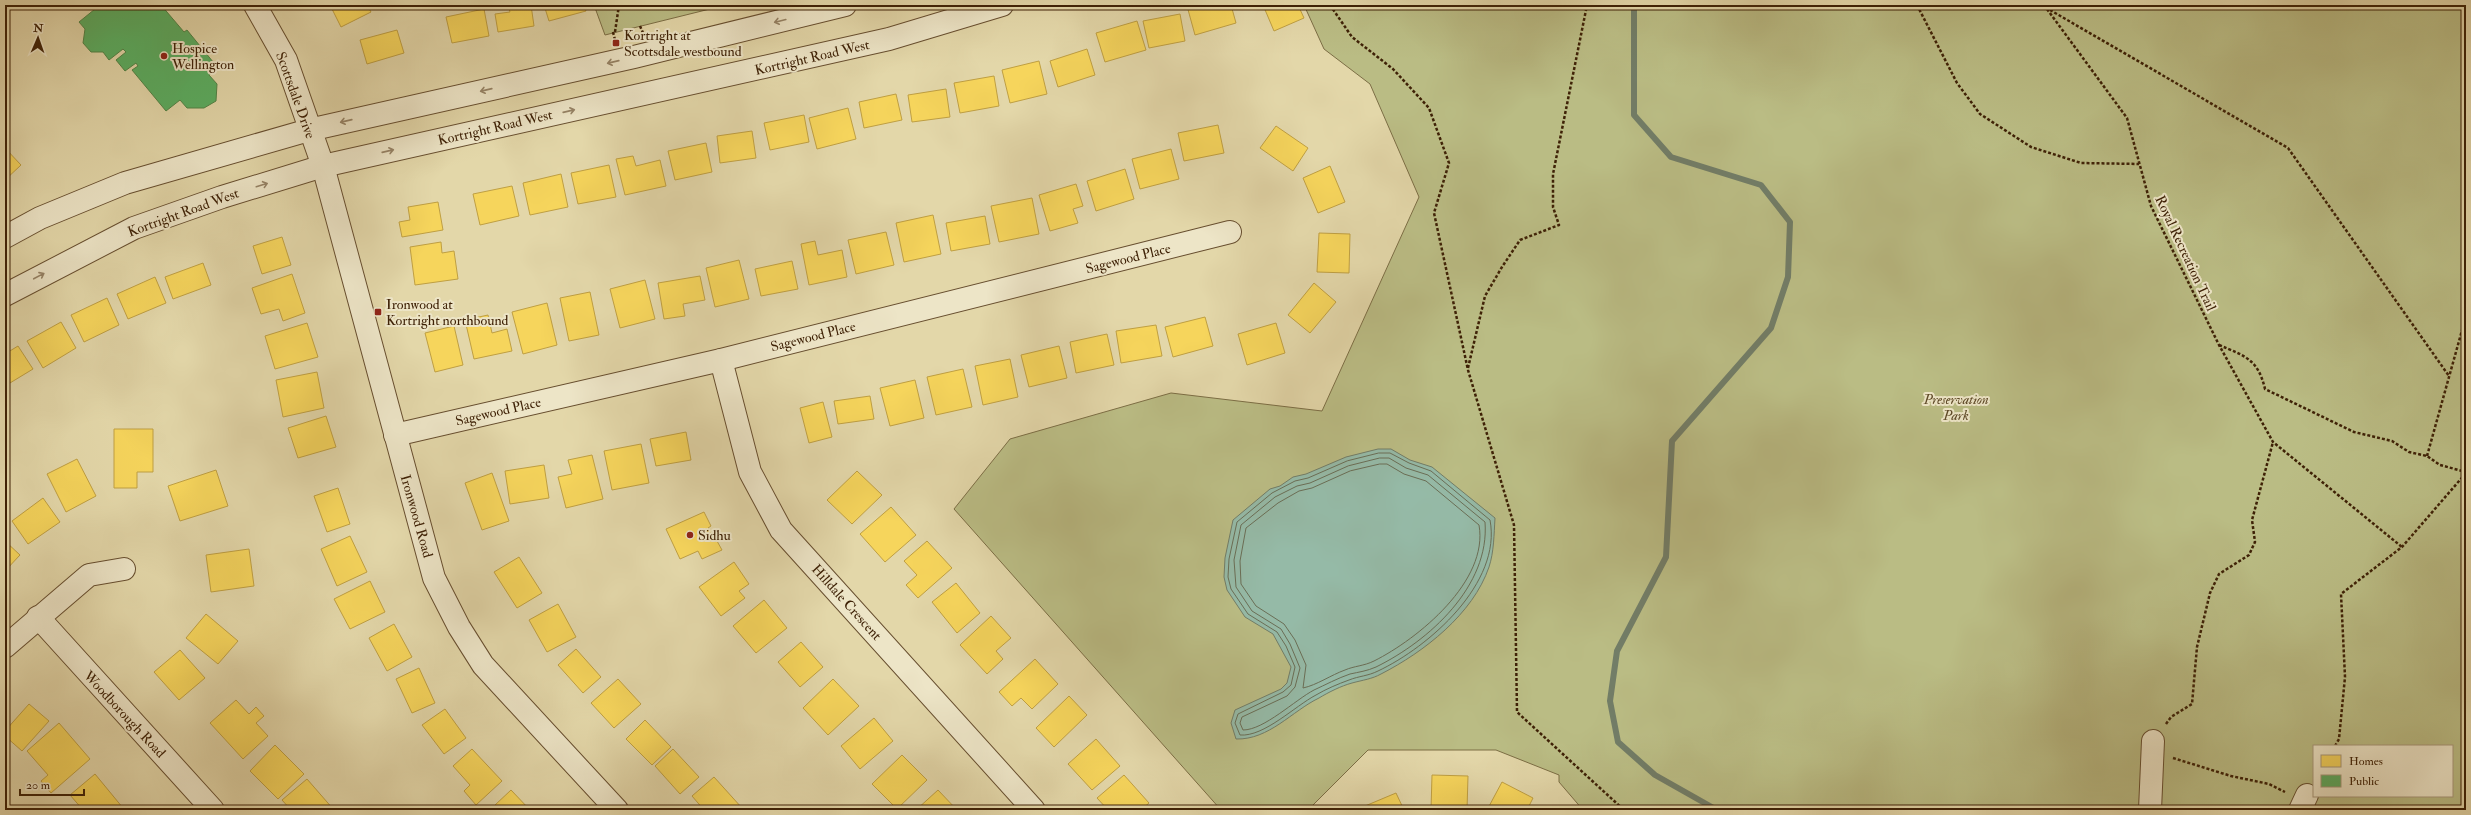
<svg xmlns="http://www.w3.org/2000/svg" width="2471" height="815" viewBox="0 0 2471 815" font-family="'IM FELL Double Pica',serif">
  <style>
    .green { fill: #babc84; stroke: #7c6e45; fill-rule: evenodd }
    .water { fill: #95baa7; stroke: #727d67 }
    .homes { fill: #f6d55c; stroke: #bf9f42 }
    .public { fill: #5aae61; stroke: #528446 }
    .lines { fill: none; stroke-linecap: round; stroke-linejoin: round }
    .shore { stroke: #6a6e56; stroke-width: 1 }
    .stream { stroke: #727d67; stroke-width: 6 }
    .minor-casing { stroke: #674e2f; stroke-width: 24 }
    .path { stroke: #3e2106; stroke-width: 2.5; stroke-dasharray: 3 2; stroke-linecap: butt }
    .minor { stroke: #ede5c7; stroke-width: 22 }
    .oneway { stroke: #968366 }
    .poi-dot { fill: #8f2418; stroke: #ede5c7; stroke-width: 1.5 }
    .labels { text-anchor: middle; stroke-width: 4; stroke-linejoin: round; paint-order: stroke }
    .poi-label { font-size: 14px; fill: #3e2106; stroke: #ede5c7; text-anchor: start }
    .street-label { font-size: 14px; fill: #3e2106; stroke: #ede5c7 }
    .park-label { font-size: 14px; font-style: italic; fill: #5d4826; stroke: #ede5c7 }
  </style>
  <rect width="100%" height="100%" fill="#e3d7a9"/>
  <filter id="stains"><feTurbulence type="fractalNoise" baseFrequency=".005" numOctaves="4"/><feColorMatrix values="0 0 0 0 .2 0 0 0 0 .09 0 0 0 0 .02 0 0 0 .5 -.17"/></filter>
  <radialGradient id="worn" r=".72"><stop offset=".6" stop-color="#630" stop-opacity="0"/><stop offset="1" stop-color="#630" stop-opacity=".3"/></radialGradient>
  <!-- green -->
  <g class="green">
    <polygon points="594,5 726,5 605,35"/>
    <path d="M1304 5H2466V810H1583L1559 782V775L1496 750H1368L1308 810H1221L954 509 1010 439 1171 393 1322 411 1419 197 1370 84 1324 49ZM2314 746H2452V796H2314Z"/>
  </g>
  <!-- water -->
  <path class="water" d="M1378 449H1391L1410 460 1432 467 1495 518C1494 534 1494 552 1489 567 1473 614 1424 652 1381 674 1372 679 1363 680 1352 683 1341 686 1329 692 1319 698 1292 711 1269 740 1236 739L1231 723 1235 710 1281 689 1287 683 1291 667 1273 634 1245 617 1227 590 1224 577 1225 558 1233 520 1270 489 1280 486 1293 477 1306 474 1346 457Z"/>
  <!-- homes -->
  <g class="homes">
    <polygon points="330,5 367,5 371,12 341,27"/>
    <polygon points="508,5 531,5 534,26 498,32 495,14 510,12"/>
    <polygon points="544,5 584,5 586,11 549,21"/>
    <polygon points="1231,5 1236,23 1195,35 1187,6"/>
    <polygon points="1263,5 1298,5 1304,18 1274,31"/>
    <polygon points="484,9 489,36 452,43 446,17"/>
    <polygon points="1180,14 1185,41 1149,48 1143,21"/>
    <polygon points="1137,21 1146,50 1105,62 1096,33"/>
    <polygon points="397,30 404,53 367,64 360,40"/>
    <polygon points="1087,49 1095,75 1058,87 1050,61"/>
    <polygon points="1039,61 1047,94 1010,103 1002,70"/>
    <polygon points="994,76 999,106 960,113 954,83"/>
    <polygon points="946,89 950,117 912,122 908,95"/>
    <polygon points="896,94 902,120 864,128 859,102"/>
    <polygon points="848,108 856,139 817,149 809,118"/>
    <polygon points="804,115 809,142 770,150 764,123"/>
    <polygon points="1218,125 1224,153 1184,161 1178,133"/>
    <polygon points="1276,126 1308,148 1293,171 1260,148"/>
    <polygon points="752,131 756,158 720,163 717,136"/>
    <polygon points="706,143 712,172 675,180 668,151"/>
    <polygon points="5,148 21,165 5,180"/>
    <polygon points="1171,149 1179,179 1140,189 1132,159"/>
    <polygon points="633,156 636,166 660,160 666,186 625,195 616,159"/>
    <polygon points="609,165 616,197 578,204 571,173"/>
    <polygon points="1330,166 1345,202 1318,213 1303,178"/>
    <polygon points="1125,169 1134,199 1096,211 1087,181"/>
    <polygon points="561,174 568,207 530,215 523,183"/>
    <polygon points="1076,184 1083,206 1073,209 1078,223 1050,231 1039,195"/>
    <polygon points="512,186 519,216 480,225 473,194"/>
    <polygon points="1032,198 1039,234 999,242 991,206"/>
    <polygon points="438,202 443,230 402,237 399,222 410,220 408,207"/>
    <polygon points="933,215 941,254 904,262 896,223"/>
    <polygon points="985,216 990,244 951,251 946,223"/>
    <polygon points="886,232 894,265 856,274 848,240"/>
    <polygon points="1319,233 1350,234 1349,273 1317,272"/>
    <polygon points="282,237 291,265 262,274 253,246"/>
    <polygon points="815,241 818,255 842,250 847,277 809,285 801,244"/>
    <polygon points="441,242 442,253 454,251 458,279 415,285 410,247"/>
    <polygon points="739,260 749,299 715,307 706,268"/>
    <polygon points="792,261 798,289 761,296 755,269"/>
    <polygon points="203,263 211,285 173,299 165,277"/>
    <polygon points="292,274 305,313 283,321 279,309 261,314 252,288"/>
    <polygon points="700,276 705,300 683,304 685,316 664,319 658,283"/>
    <polygon points="155,277 166,303 128,319 117,294"/>
    <polygon points="645,280 655,319 620,328 610,289"/>
    <polygon points="1314,283 1336,302 1310,333 1288,315"/>
    <polygon points="590,292 599,335 569,341 560,298"/>
    <polygon points="107,298 119,325 84,342 71,315"/>
    <polygon points="547,303 557,345 523,354 512,312"/>
    <polygon points="488,315 492,333 507,329 512,351 474,359 465,320"/>
    <polygon points="1205,317 1213,346 1173,357 1165,327"/>
    <polygon points="61,322 76,348 43,368 27,341"/>
    <polygon points="307,323 318,357 275,369 265,336"/>
    <polygon points="1276,323 1285,353 1247,365 1238,334"/>
    <polygon points="1156,325 1162,356 1121,363 1116,331"/>
    <polygon points="454,326 463,365 435,372 425,333"/>
    <polygon points="1107,334 1114,365 1076,373 1070,342"/>
    <polygon points="18,346 33,369 5,386 5,354"/>
    <polygon points="1059,346 1067,378 1029,387 1021,355"/>
    <polygon points="1010,359 1018,397 983,405 975,366"/>
    <polygon points="963,369 972,407 936,415 927,377"/>
    <polygon points="317,372 324,408 283,417 276,380"/>
    <polygon points="915,380 924,418 890,426 880,388"/>
    <polygon points="870,396 874,419 838,424 834,401"/>
    <polygon points="823,402 832,437 809,443 800,408"/>
    <polygon points="326,416 336,447 298,458 288,428"/>
    <polygon points="114,429 153,429 153,472 137,472 137,488 114,488"/>
    <polygon points="686,432 691,460 656,466 650,439"/>
    <polygon points="641,444 649,483 612,490 604,451"/>
    <polygon points="592,455 603,499 566,508 558,477 572,474 568,460"/>
    <polygon points="77,459 96,496 66,512 47,474"/>
    <polygon points="544,465 549,498 510,504 505,471"/>
    <polygon points="216,470 228,506 180,521 168,486"/>
    <polygon points="857,471 882,495 852,524 827,500"/>
    <polygon points="492,473 509,521 482,530 465,483"/>
    <polygon points="338,488 350,524 327,532 314,496"/>
    <polygon points="43,498 60,522 28,544 12,521"/>
    <polygon points="891,507 916,535 885,562 860,534"/>
    <polygon points="704,512 711,526 708,528 713,541 717,541 722,550 702,559 698,551 680,559 666,529"/>
    <polygon points="350,536 367,572 337,586 321,549"/>
    <polygon points="5,541 20,555 5,571"/>
    <polygon points="927,541 952,568 918,598 906,585 917,575 904,561"/>
    <polygon points="249,549 254,586 211,592 206,555"/>
    <polygon points="519,557 542,593 517,608 494,572"/>
    <polygon points="734,562 749,584 739,591 745,598 721,616 699,587"/>
    <polygon points="370,581 385,612 350,629 334,599"/>
    <polygon points="956,583 980,613 957,633 932,602"/>
    <polygon points="764,600 787,628 756,653 733,626"/>
    <polygon points="558,604 576,637 547,652 529,620"/>
    <polygon points="206,614 238,641 218,664 186,638"/>
    <polygon points="991,616 1011,638 996,651 1003,659 987,674 960,645"/>
    <polygon points="394,624 412,657 387,671 369,638"/>
    <polygon points="801,642 823,667 800,687 778,662"/>
    <polygon points="576,649 601,677 583,693 558,665"/>
    <polygon points="180,650 205,678 179,700 154,672"/>
    <polygon points="1035,659 1058,684 1032,709 1021,698 1012,706 999,692"/>
    <polygon points="419,668 435,703 412,713 396,679"/>
    <polygon points="618,679 641,704 614,728 591,703"/>
    <polygon points="833,679 859,706 828,735 803,708"/>
    <polygon points="1069,696 1087,715 1054,747 1036,728"/>
    <polygon points="236,700 249,714 256,707 264,716 256,723 268,736 243,759 210,723"/>
    <polygon points="29,704 49,721 22,751 5,736 5,731"/>
    <polygon points="445,709 466,738 444,754 422,725"/>
    <polygon points="874,718 893,741 860,769 841,746"/>
    <polygon points="645,720 671,747 652,765 626,739"/>
    <polygon points="59,723 90,759 51,793 41,781 48,775 27,751"/>
    <polygon points="1096,739 1120,766 1092,790 1068,764"/>
    <polygon points="275,745 304,774 278,799 250,771"/>
    <polygon points="472,749 502,781 476,805 464,791 470,785 453,766"/>
    <polygon points="673,749 699,777 680,794 655,766"/>
    <polygon points="902,755 927,780 897,809 872,784"/>
    <polygon points="95,774 123,808 121,810 83,810 70,795"/>
    <polygon points="1124,775 1149,803 1141,810 1120,810 1117,806 1112,810 1108,810 1097,798"/>
    <polygon points="1432,775 1468,776 1467,810 1431,810"/>
    <polygon points="714,777 742,808 740,810 704,810 692,796"/>
    <polygon points="307,779 334,810 291,810 282,800"/>
    <polygon points="1502,782 1533,798 1527,810 1487,810"/>
    <polygon points="511,790 530,810 500,810 495,805"/>
    <polygon points="938,790 957,810 916,810"/>
    <polygon points="5,792 10,797 5,801"/>
    <polygon points="1396,793 1404,810 1367,810 1365,806"/>
  </g>
  <!-- public -->
  <polygon class="public" points="100,5 161,5 184,32 187,30 218,68 209,75 217,84 216,101 204,108 187,108 180,100 166,111 132,70 138,66 136,63 125,71 116,60 126,52 123,49 109,60 103,52 91,52 83,43 85,29 79,22"/>
  <g class="lines">
    <!-- shore -->
    <g class="shore">
      <path d="M1379 453H1390L1409 463 1431 471 1490 520C1502 583 1429 647 1378 671 1368 676 1359 676 1349 680 1338 684 1326 689 1316 695 1295 706 1264 737 1240 735L1235 723 1238 714 1283 692 1291 685 1295 667 1286 646 1277 632 1248 614 1231 589 1228 577 1229 559 1237 522 1272 493 1295 481 1308 478 1347 461Z"/>
      <path d="M1380 458H1389L1406 468 1428 475 1485 522C1490 586 1429 641 1376 667 1367 671 1359 672 1350 674 1338 678 1325 685 1314 690 1295 700 1264 730 1243 730L1240 723 1242 717 1287 696 1295 687 1300 668 1290 644 1281 629 1252 611 1236 587 1234 560 1241 525 1275 497 1297 486 1310 483 1348 466Z"/>
      <path d="M1380 464H1387L1404 474 1426 481 1479 525C1489 581 1418 639 1374 661 1364 666 1354 666 1345 670 1331 675 1317 685 1303 688L1306 665 1295 640 1284 624 1256 606 1241 584 1240 561 1246 528 1278 503 1299 491 1312 488 1350 471Z"/>
    </g>
    <!-- stream -->
    <polyline class="stream" points="1634,5 1634,115 1671,157 1761,185 1790,222 1788,277 1771,328 1672,441 1666,557 1617,651 1610,701 1618,742 1655,775 1717,810"/>
    <defs>
      <g id="minor">
        <polyline points="255,5 286,60 323,166 434,578 459,627 483,665 617,810"/>
        <polyline points="5,237 40,218 125,183 309,130 634,57 845,5"/>
        <polyline points="5,295 134,228 222,197 323,166 889,39 1002,5"/>
        <polyline points="721,360 750,472 781,530 1034,810"/>
        <polyline points="395,435 721,360 1230,232"/>
        <polyline points="38,617 213,810"/>
        <polyline points="5,647 89,575 124,569"/>
        <polyline points="2150,810 2153,741"/>
        <polyline points="2300,810 2307,795"/>
      </g>
    </defs>
    <!-- minor casing -->
    <use href="#minor" class="minor-casing"/>
    <!-- path -->
    <g class="path">
      <polyline points="1330,5 1352,37 1393,69 1429,108 1449,163 1434,213 1468,370 1514,525 1517,712 1624,810"/>
      <polyline points="1917,5 1957,83 1980,114 2031,147 2081,163 2139,164"/>
      <polyline points="2044,5 2127,118 2151,206 2219,345 2273,442 2402,547"/>
      <polyline points="2050,10 2288,148 2449,376"/>
      <polyline points="640,26 643,33"/>
      <polyline points="613,32 615,40"/>
      <polyline points="615,32 619,5"/>
      <path d="M2219 345C2245 356 2258 359 2265 389L2354 432 2392 441 2409 452 2427 456 2440 465 2466 472"/>
      <polyline points="1468,368 1485,296 1502,267 1520,240 1559,225 1553,207 1553,174 1587,5"/>
      <polyline points="2427,456 2466,316"/>
      <polyline points="2166,724 2171,717 2192,704 2197,647 2210,593 2219,574 2249,555 2255,542 2252,520 2273,442"/>
      <polyline points="2335,746 2339,739 2345,677 2341,594 2402,547 2466,473"/>
      <polyline points="2173,758 2231,776 2269,784 2285,792"/>
    </g>
    <!-- minor -->
    <use href="#minor" class="minor"/>
  </g>
  <!-- one-way arrows -->
  <defs><path id="oneway-shaft" d="M-6 0H5M1.5-3L5.5 0L1.5 3" fill="none" stroke-width="1.6" stroke-linecap="round" stroke-linejoin="round"/></defs>
  <g class="oneway">
    <use href="#oneway-shaft" transform="translate(780 21) rotate(166)"/>
    <use href="#oneway-shaft" transform="translate(613 62) rotate(167)"/>
    <use href="#oneway-shaft" transform="translate(486 90) rotate(167)"/>
    <use href="#oneway-shaft" transform="translate(569 111) rotate(-13)"/>
    <use href="#oneway-shaft" transform="translate(346 121) rotate(167)"/>
    <use href="#oneway-shaft" transform="translate(388 151) rotate(-13)"/>
    <use href="#oneway-shaft" transform="translate(262 185) rotate(-17)"/>
    <use href="#oneway-shaft" transform="translate(39 276) rotate(-28)"/>
  </g>
  <!-- markers -->
  <g class="poi-dot">
    <rect x="612" y="39" width="8" height="8" rx="2"/>
    <circle cx="164" cy="56" r="4"/>
    <rect x="374" y="308" width="8" height="8" rx="2"/>
    <circle cx="690" cy="535" r="4"/>
  </g>
  <g class="labels">
    <!-- poi labels -->
    <g class="poi-label">
      <text x="624" y="40">Kortright at<tspan x="624" dy="16">Scottsdale westbound</tspan></text>
      <text x="172" y="53">Hospice<tspan x="172" dy="16">Wellington</tspan></text>
      <text x="386" y="309">Ironwood at<tspan x="386" dy="16">Kortright northbound</tspan></text>
      <text x="698" y="540">Sidhu</text>
    </g>
    <!-- street labels -->
    <g class="street-label">
      <text transform="translate(812 57) rotate(-13)" y="5">Kortright Road West</text>
      <text transform="translate(296 95) rotate(70)" y="5">Scottsdale Drive</text>
      <text transform="translate(495 127) rotate(-13)" y="5">Kortright Road West</text>
      <text transform="translate(183 212) rotate(-20)" y="5">Kortright Road West</text>
      <text transform="translate(2186 253) rotate(65)" y="5">Royal Recreation Trail</text>
      <text transform="translate(1128 258) rotate(-14)" y="5">Sagewood Place</text>
      <text transform="translate(813 336) rotate(-14)" y="5">Sagewood Place</text>
      <text transform="translate(498 411) rotate(-13)" y="5">Sagewood Place</text>
      <text transform="translate(417 516) rotate(74)" y="5">Ironwood Road</text>
      <text transform="translate(847 602) rotate(48)" y="5">Hilldale Crescent</text>
      <text transform="translate(125 714) rotate(47)" y="5">Woodborough Road</text>
    </g>
    <!-- park labels -->
    <g class="park-label">
      <text x="1956" y="404">Preservation<tspan x="1956" dy="16">Park</tspan></text>
    </g>
  </g>
  <!-- margin -->
  <rect width="2471" height="815" fill="none" stroke="#e3d7a9" stroke-width="20"/>
  <rect x="6" y="6" width="2459" height="803" fill="none" stroke="#3e2106" stroke-width="2"/>
  <rect x="10" y="10" width="2451" height="795" fill="none" stroke="#3e2106"/>
  <!-- legend -->
  <rect x="2313" y="745" width="140" height="52" fill="#ede5c7" stroke="#a7977a"/>
  <rect x="2321" y="755" width="20" height="12" fill="#f6d55c" stroke="#a7977a"/>
  <text x="2349" y="765" font-size="12" fill="#3e2106">Homes</text>
  <rect x="2321" y="775" width="20" height="12" fill="#5aae61" stroke="#a7977a"/>
  <text x="2349" y="785" font-size="12" fill="#3e2106">Public</text>
  <!-- north arrow -->
  <g transform="translate(38 38) rotate(2)" stroke="#ede5c7" stroke-width="3" paint-order="stroke">
  <path d="M0-3L7 15L0 10L-7 15Z" fill="#3e2106"/>
  <text y="-6" font-size="11" font-weight="bold" text-anchor="middle" fill="#3e2106">N</text>
  </g>
  <!-- scale -->
  <path d="M20 789v6h64v-6" fill="none" stroke="#3e2106" stroke-width="2"/>
  <text x="26" y="789" font-size="12" fill="#3e2106" stroke="#ede5c7" stroke-width="3" paint-order="stroke">20 m</text>
  <rect width="100%" height="100%" filter="url(#stains)"/>
  <rect width="100%" height="100%" fill="url(#worn)"/>
</svg>
